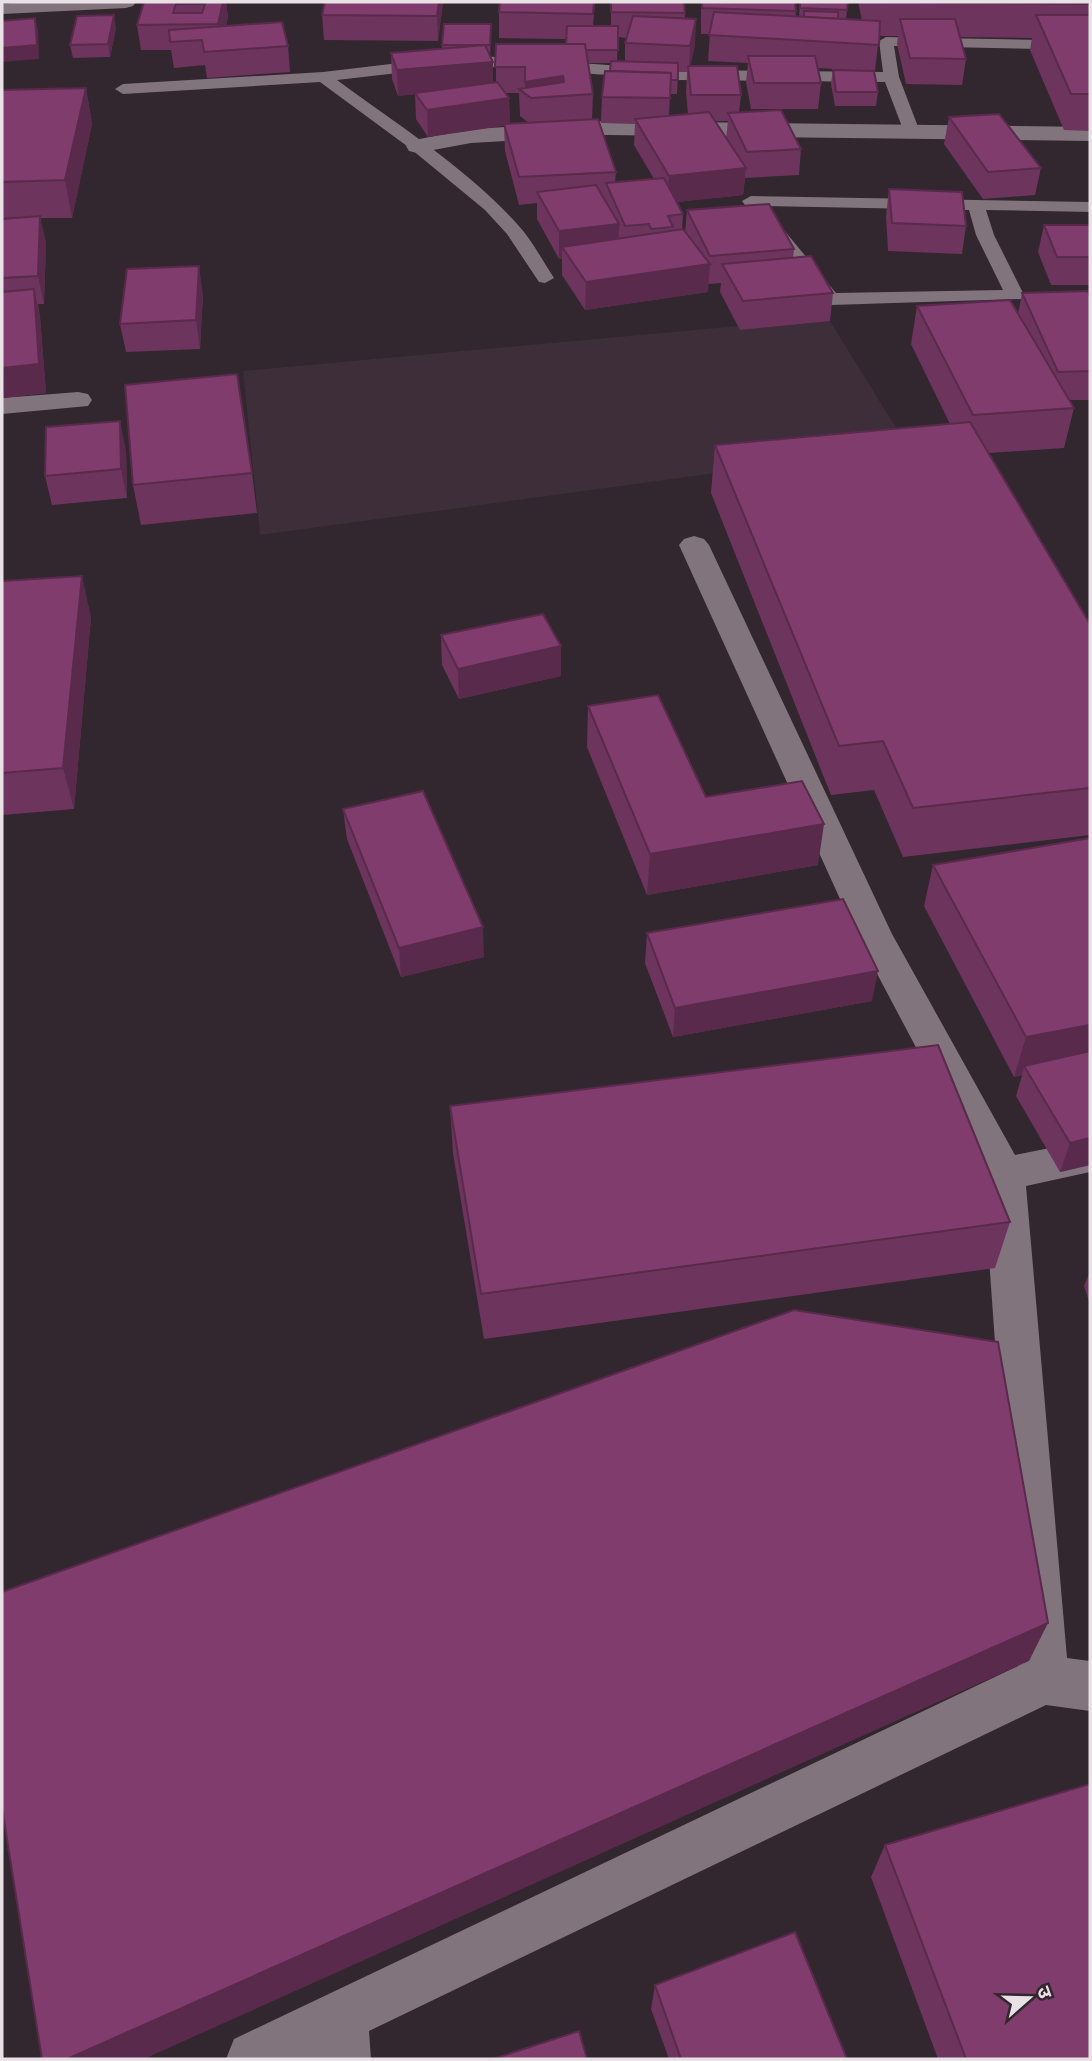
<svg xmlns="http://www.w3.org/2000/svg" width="1092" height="2061" viewBox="0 0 1092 2061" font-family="Quicksand,'Noto Sans Devanagari',sans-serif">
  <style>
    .built { fill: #3e2e39 }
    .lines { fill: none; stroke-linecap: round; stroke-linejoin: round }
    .service { fill: #82747c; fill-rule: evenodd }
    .minor { fill: #82747c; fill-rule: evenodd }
    .wall { fill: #6d345d; fill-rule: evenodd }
    .shaded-wall { fill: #592a4c }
    .building { fill: #7f3c6c; stroke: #592a4c; stroke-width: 2; fill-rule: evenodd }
  </style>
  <rect width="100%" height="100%" fill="#32272e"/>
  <!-- built -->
  <polygon class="built" points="828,318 908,447 260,535 243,371"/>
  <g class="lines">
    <!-- service -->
    <g class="service">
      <path d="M886 37 1090 41V50L894 46 899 77 920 132 912 137 904 132 885 82 679 80 467 65 337 80C398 125 467 168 518 225 532 240 542 260 554 278L545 283 539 282 507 234 485 210 411 149 320 82 123 94 115 89 123 84 323 72 467 55 679 70 883 72 879 41Z"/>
      <path d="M751 196 1090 202V212L986 210 994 235 1024 295 1021 299 831 305 825 303 745 205 742 201ZM764 206 969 210 976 235 1003 290 836 293Z"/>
    </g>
    <!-- minor -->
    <g class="minor">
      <polygon points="2,2 136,2 133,6 126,8 2,14"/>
      <polygon points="607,121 1090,127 1090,141 607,135 471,143 417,153 409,151 406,146 409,141 471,129"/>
      <polygon points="78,392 88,394 92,400 88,406 2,414 2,398"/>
      <polygon points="694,536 704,539 709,545 892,934 1015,1155 1090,1140 1090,1172 1026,1186 1067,1658 1090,1661 1090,1711 1046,1705 369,2031 371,2059 226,2059 234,2039 1018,1666 983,1174 856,934 679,545 684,539"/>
    </g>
  </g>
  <!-- wall -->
  <g class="wall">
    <polygon points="144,2 226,2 228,17 226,26 288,46 290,72 207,78 205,65 174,68 171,50 141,50 137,25"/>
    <polygon points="443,2 438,41 324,40 322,15"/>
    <path d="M500 2H595L593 26H611V12L684 2 685 19 695 45 690 66 741 95 739 113 801 149 799 175 745 178 743 195 676 202 683 214 682 229 685 232 687 210 794 249 793 258 833 293 830 321 740 330 720 292 721 283 708 284V292L585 310 562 275V259H559L537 219V203L519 205 505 151 504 125 428 137 416 119 415 94 398 96 392 79 391 53 442 49V45L491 24 490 56 493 62V82H496V44H566L567 39 499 38V12ZM618 37 627 38 625 43V62L617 61ZM588 63H611L610 71 602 97 601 123 635 124 634 145 654 179 615 182 616 172 592 120 593 94ZM678 72H687L686 92 688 114 669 116 670 94H677ZM505 93H519L520 116 529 123 510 124 509 98ZM715 121H728L726 139Z"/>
    <polygon points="701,2 795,2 796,16 799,17 800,2 847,10 846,19 862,20 858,2 1090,2 1090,131 1064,130 1030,50 1032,38 960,37 966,59 962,85 906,84 897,44 898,36 879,36 875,71 874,71 878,92 876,106 835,106 831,84 833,70 866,71 818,68 821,83 818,109 751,109 746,82 748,63 708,61 710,34 701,34"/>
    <polygon points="116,28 110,57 73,58 70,45"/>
    <polygon points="86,88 92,124 72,218 40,218 46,243 44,304 38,304 40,317 46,393 2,398 2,90"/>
    <polygon points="949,117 1041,168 1035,195 983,199 944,144"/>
    <polygon points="889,189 966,226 962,254 888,251 886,216"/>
    <polygon points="1044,225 1090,225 1090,285 1051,285 1038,252"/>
    <polygon points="1022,293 1090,297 1090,400 1069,400 1074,408 1064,448 989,453 1090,624 1090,835 903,857 874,790 831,795 711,493 715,445 950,424 911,344 917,306 1018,314"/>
    <polygon points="203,294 200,349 126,352 120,324"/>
    <polygon points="126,450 127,498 52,505 45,476"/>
    <polygon points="252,473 257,513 141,525 133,485"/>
    <polygon points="2,581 91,617 74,809 2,815"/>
    <polygon points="441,635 561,676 459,699 442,665"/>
    <polygon points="588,706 706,797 818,865 647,895 587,747"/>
    <polygon points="343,809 484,957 401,977 347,839"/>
    <polygon points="1090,838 1090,1165 1060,1172 1016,1096 1022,1075 1014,1077 924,906 933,865"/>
    <polygon points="647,933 872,1001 673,1037 645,963"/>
    <polygon points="450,1106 1010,1222 995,1268 484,1339 453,1153"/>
    <polygon points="1090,1271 1090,1304 1084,1286"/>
    <polygon points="885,1845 1090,2059 938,2059 871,1877"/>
    <polygon points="655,1985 847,2059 669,2059 651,2009"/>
  </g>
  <!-- shaded-wall -->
  <g class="shaded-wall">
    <polygon points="2,2 19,2 2,4"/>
    <polygon points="223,2 226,2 228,17 221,49 218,24"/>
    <polygon points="439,2 443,2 443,3 438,41 437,16"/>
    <polygon points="114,15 116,28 110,57 108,44"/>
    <polygon points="35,18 38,31 39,59 2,62 2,48"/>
    <polygon points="696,19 695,45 689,72 690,46"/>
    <polygon points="491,24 491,38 490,59 490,45"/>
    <polygon points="493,62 493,87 398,96 397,70"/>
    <polygon points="563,76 563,96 525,94 525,82"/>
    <polygon points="86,88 92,124 72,218 65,180"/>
    <polygon points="509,98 510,125 428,137 427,110"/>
    <polygon points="746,168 743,195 667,203 669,176"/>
    <polygon points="40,216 46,243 44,304 38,276"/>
    <polygon points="619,224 618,252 562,247 562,259 559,259 559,231"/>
    <polygon points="710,264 708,292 585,310 586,282"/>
    <polygon points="199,266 203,294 200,349 196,320"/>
    <polygon points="34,289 40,317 46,393 2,398 2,368"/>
    <polygon points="120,421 126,450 127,498 121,469"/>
    <polygon points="82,576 91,617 74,809 63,768"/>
    <polygon points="561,646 561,676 459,699 458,669"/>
    <polygon points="824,824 818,865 647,895 650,854"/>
    <polygon points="483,927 484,957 401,977 399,948"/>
    <polygon points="878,971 872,1001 673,1037 675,1008"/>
    <polygon points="1090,1025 1090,1062 1024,1066 1022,1075 1014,1077 1026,1037"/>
    <polygon points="1090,1138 1090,1165 1060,1172 1070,1143"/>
    <polygon points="1048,1623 1029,1661 144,2059 67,2059"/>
  </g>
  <!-- building -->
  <g class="building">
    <path d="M144 2H223L218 24 137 25ZM176 4H205L202 13H173Z"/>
    <polygon points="325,2 439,2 437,16 322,15"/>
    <polygon points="500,2 594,2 593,14 499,12"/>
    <polygon points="611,2 684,2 685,13 611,12"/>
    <polygon points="702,2 795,2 796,11 702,8"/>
    <polygon points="800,2 848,2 847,10 800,8"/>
    <polygon points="870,2 1090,2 1090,4"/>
    <polygon points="804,11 838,12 838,19 804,17"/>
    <polygon points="714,12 880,21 879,45 709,35"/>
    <polygon points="114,15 108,44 70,45 77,16"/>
    <polygon points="1036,15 1090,15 1090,94 1071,94"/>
    <polygon points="633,16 696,19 690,46 625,43"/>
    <polygon points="35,18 37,45 2,48 2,21"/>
    <polygon points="900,19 955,19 966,59 910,58"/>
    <polygon points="282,22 288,46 204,52 202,40 170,42 169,30"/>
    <polygon points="444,24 491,24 490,45 442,45"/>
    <polygon points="567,26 618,26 618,50 585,50 585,44 566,44"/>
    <polygon points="496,44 585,44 593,94 531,98 519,89 564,82 563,76 525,82 525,67 495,67"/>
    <polygon points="485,45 493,62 397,70 391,53"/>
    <polygon points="748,56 815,56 821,83 754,83"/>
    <polygon points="611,61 678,63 678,80 671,80 671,73 610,71"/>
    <polygon points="688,66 737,66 741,95 691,95"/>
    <polygon points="833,70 874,71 878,92 836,92"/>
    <polygon points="605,71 671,73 670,98 602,97"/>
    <polygon points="497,82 509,98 427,110 415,93"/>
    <polygon points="86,88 65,180 2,182 2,90"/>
    <polygon points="781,110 801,149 747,152 728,113"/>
    <polygon points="709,112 746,168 669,176 635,119"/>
    <polygon points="999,114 1041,168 988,172 949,117"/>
    <polygon points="598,119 616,172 519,177 504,124"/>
    <polygon points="664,178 683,214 668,216 673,227 651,229 649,224 625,226 606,183"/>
    <polygon points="596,185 619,224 559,231 537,192"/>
    <polygon points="889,189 962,192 966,226 892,223"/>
    <polygon points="769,204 794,249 710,256 687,210"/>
    <polygon points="40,216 38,276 2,278 2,219"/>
    <polygon points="1044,225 1090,225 1090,257 1057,257"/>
    <polygon points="683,229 710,264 586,282 562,247"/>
    <polygon points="811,256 833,293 743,301 722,264"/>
    <polygon points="199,266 196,320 120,324 127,269"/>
    <polygon points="34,289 39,364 2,368 2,292"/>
    <polygon points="1088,291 1090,297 1090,371 1058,372 1022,293"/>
    <polygon points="1010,300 1074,408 973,415 917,306"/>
    <polygon points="237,374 252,473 133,485 125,385"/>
    <polygon points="120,421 121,469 45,476 46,427"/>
    <polygon points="970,422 1090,624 1090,788 913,808 883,741 839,746 715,445"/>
    <polygon points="82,576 63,768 2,773 2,581"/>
    <polygon points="543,614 561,646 458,669 441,635"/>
    <polygon points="658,695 706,797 802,781 824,824 650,854 588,706"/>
    <polygon points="423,791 483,927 399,948 343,809"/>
    <polygon points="1090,838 1090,1025 1026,1037 933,865"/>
    <polygon points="843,899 878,971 675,1008 647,933"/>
    <polygon points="938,1045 1010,1222 481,1294 450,1106"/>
    <polygon points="1090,1051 1090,1138 1070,1143 1024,1066"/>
    <polygon points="794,1310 998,1342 1048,1623 67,2059 42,2059 2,1808 2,1592"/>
    <polygon points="1090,1784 1090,2059 966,2059 885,1845"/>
    <polygon points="795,1932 847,2059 681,2059 655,1985"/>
    <polygon points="579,2031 587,2059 493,2059"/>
  </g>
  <!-- border -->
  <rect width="1092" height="2061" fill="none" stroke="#e8e1e5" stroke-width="7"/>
  <!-- north arrow -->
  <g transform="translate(1029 1998) rotate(70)" stroke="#32272e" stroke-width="5" paint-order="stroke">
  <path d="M0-5L12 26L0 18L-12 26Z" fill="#e8e1e5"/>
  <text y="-10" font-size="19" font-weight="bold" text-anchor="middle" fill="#e8e1e5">उ</text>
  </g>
</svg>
